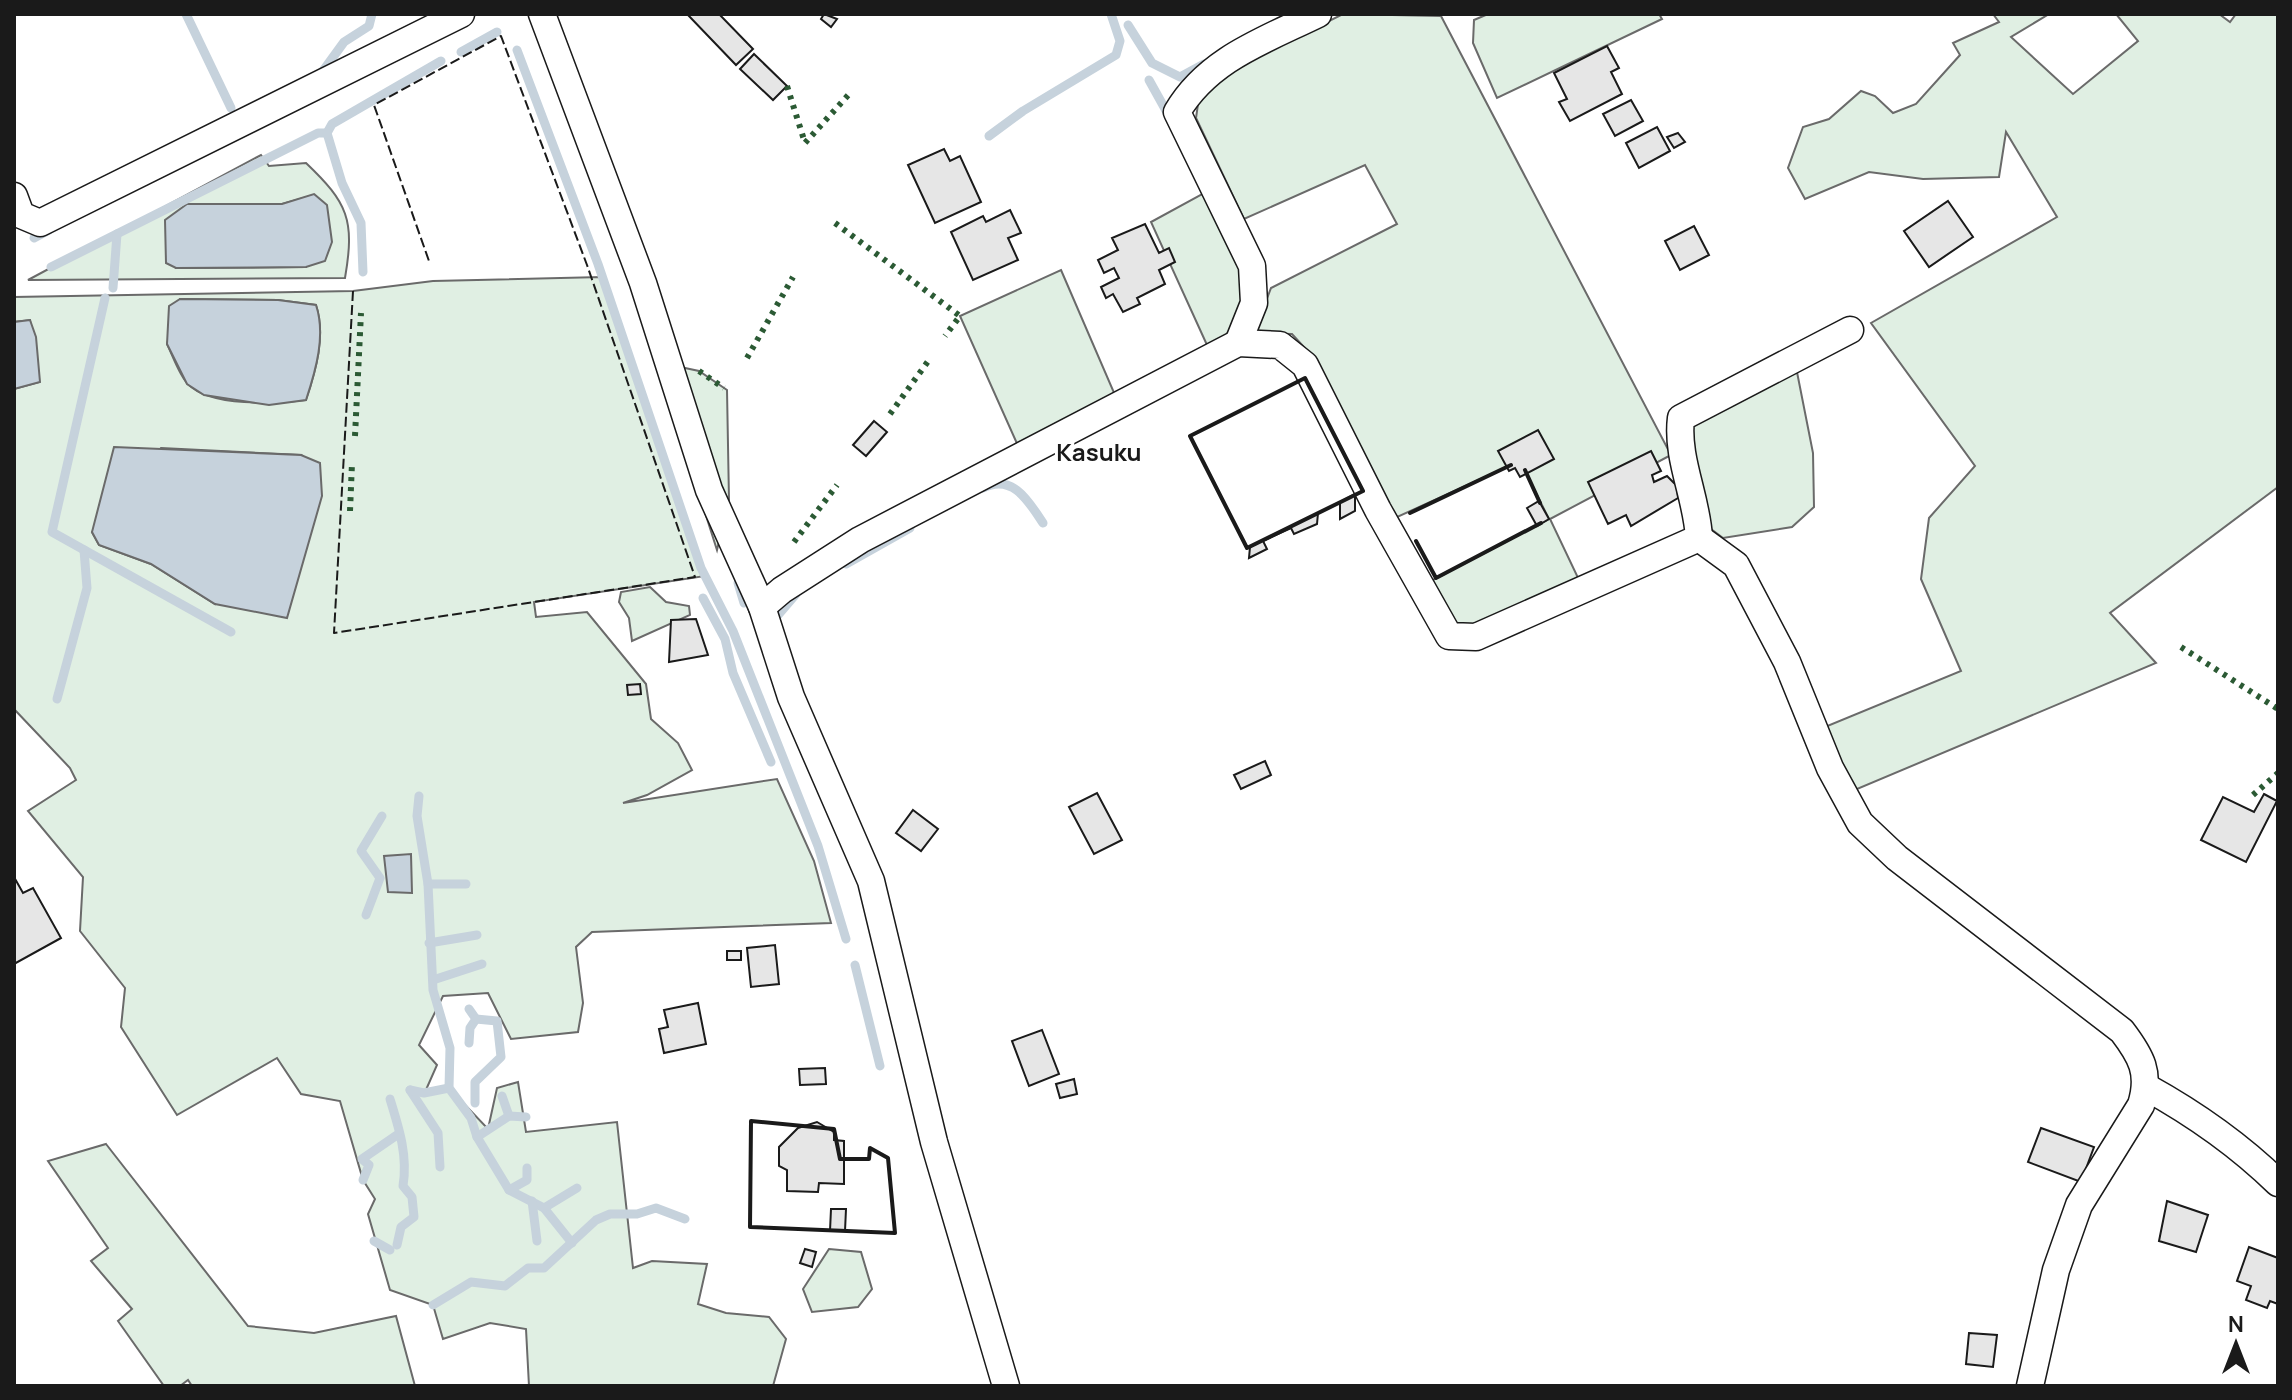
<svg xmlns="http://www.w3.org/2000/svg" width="2292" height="1400" viewBox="0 0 2292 1400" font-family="Manrope,sans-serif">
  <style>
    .green { fill: #e0efe3; stroke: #6a6a6a; stroke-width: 2; fill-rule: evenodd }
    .water { fill: #c6d2dc; stroke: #6a6a6a; stroke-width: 2 }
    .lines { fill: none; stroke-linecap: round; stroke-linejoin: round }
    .stream { stroke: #c6d2dc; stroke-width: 9 }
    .building { fill: #e6e6e6; stroke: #1a1a1a; stroke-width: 2 }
    .street-casing { stroke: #1a1a1a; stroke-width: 29 }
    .street { stroke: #fff; stroke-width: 26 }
    .hedge { stroke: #2b5a34; stroke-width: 6; stroke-dasharray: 4 6; stroke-linecap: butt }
    .fence { stroke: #1a1a1a; stroke-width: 2; stroke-dasharray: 10 4; stroke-linecap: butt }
    .wall { stroke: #1a1a1a; stroke-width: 4 }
    .labels { text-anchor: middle; stroke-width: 6; stroke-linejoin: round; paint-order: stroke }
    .quarter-label { font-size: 24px; font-weight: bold; fill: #1a1a1a; stroke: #fff }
  </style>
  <rect width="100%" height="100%" fill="#fff"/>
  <!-- green -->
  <g class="green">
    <polygon points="1343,14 1441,16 1671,455 1550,519 1580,582 1479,630 1448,624 1427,583 1549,519 1520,461 1395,518 1316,360 1292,334 1254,333 1271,288 1397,224 1365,165 1244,219 1196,118 1199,97 1233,69"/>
    <polygon points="1488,14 1659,14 1662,19 1497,98 1473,43 1474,20"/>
    <polygon points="1993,14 2049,14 2011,37 2073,94 2138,41 2116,14 2219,14 2230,22 2236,14 2278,14 2278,487 2110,613 2156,663 1850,792 1820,729 1961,671 1921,579 1929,518 1975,466 1871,323 2057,217 2006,132 1999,177 1923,179 1869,172 1805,199 1788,168 1803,127 1829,119 1861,91 1875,96 1893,113 1916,104 1960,55 1953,43 1999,22"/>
    <path d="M261 155 269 166 306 163C348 203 355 220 345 278L28 280ZM314 195 306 267 176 268 187 205 282 204Z"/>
    <path d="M1204 193C1222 228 1270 298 1230 333 1224 338 1214 341 1207 345L1151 222Z"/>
    <polygon points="1061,270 1115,395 1019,448 960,316"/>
    <path d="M602 277 705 576 534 602 536 617 587 612 646 684 651 719 678 743 692 770 647 795 623 803 777 779 814 861 831 923 592 932 576 947 583 1003 578 1032 511 1039 488 993 443 996 419 1045 437 1065 425 1092 449 1088 488 1129 497 1088 518 1082 526 1132 617 1122 633 1268 652 1261 707 1264 698 1304 726 1313 769 1317 786 1339 773 1386H529L526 1329 490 1323 443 1339 433 1305 390 1290 368 1214 375 1199 363 1180 340 1101 301 1094 277 1058 177 1115 121 1027 125 988 80 931 83 877 28 811 76 780 70 768 14 709V389L39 382 30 320 14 322V297L353 291 433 281ZM180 299 278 300 316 305C326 335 316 370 306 400 277 404 210 407 188 384 179 375 173 356 167 344ZM161 448 301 455 215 604 151 564 99 545 92 532Z"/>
    <polygon points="657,362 699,371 727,390 729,500 717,550"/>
    <polygon points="1796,367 1813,453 1814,507 1792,527 1723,538 1707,526 1690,424"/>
    <polygon points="650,587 666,602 689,606 690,615 632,641 629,618 619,602 621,592"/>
    <polygon points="106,1144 248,1326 314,1333 396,1316 415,1386 192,1386 188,1380 180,1386 164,1386 118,1321 132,1309 91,1261 108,1248 48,1161"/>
    <polygon points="829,1249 861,1252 872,1289 858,1307 812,1312 803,1289"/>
  </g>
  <!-- water -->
  <g class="water">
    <polygon points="314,194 327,205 332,242 325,261 306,267 176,268 166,263 165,220 187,204 282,204"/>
    <path d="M180 299 278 300 316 305C326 335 316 370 306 400L269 405 204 395 187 384 167 344 169 306Z"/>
    <polygon points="30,320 36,337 40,382 14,389 14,322"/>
    <polygon points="114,447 301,455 320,463 322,496 287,618 215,604 151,564 99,545 92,532"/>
    <polygon points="411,854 412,893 388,892 384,856"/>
  </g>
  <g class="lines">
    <!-- stream -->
    <g class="stream">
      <polyline points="186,14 231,108"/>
      <polyline points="1128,25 1152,63 1180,77 1204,64"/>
      <polyline points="517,50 598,264 701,568 733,631 818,846 846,939"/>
      <polyline points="461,52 497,32"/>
      <polyline points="320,75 344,42 369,26 372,14"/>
      <polyline points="1149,80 1169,116"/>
      <polyline points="989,136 1023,111 1116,55 1120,41 1111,14"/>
      <polyline points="34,238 49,230"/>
      <polyline points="51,267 318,133 327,133"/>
      <polyline points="363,272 361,223 342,183 327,133 332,124 441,61"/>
      <polyline points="113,288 117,234"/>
      <polyline points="105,298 52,532 231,632"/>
      <path d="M983 488C1013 473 1029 502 1043 523"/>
      <polyline points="846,564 910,528"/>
      <polyline points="738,583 744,603"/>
      <polyline points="703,598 725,639 733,673 771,762"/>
      <polyline points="772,622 796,594"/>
      <polyline points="57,699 87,588 84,550"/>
      <polyline points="419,796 417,816 428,884 433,990 450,1048 449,1088 471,1118 477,1137 509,1190 544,1208 572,1243"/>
      <polyline points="428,884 466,884"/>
      <polyline points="366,915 380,878 361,851 382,816"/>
      <polyline points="429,943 477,935"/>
      <polyline points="855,965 880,1066"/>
      <polyline points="433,980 482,964"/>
      <polyline points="469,1043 470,1028 476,1019 469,1009"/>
      <polyline points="410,1090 438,1133 440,1167"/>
      <polyline points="410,1090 424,1093 449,1088"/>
      <polyline points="502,1096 509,1116"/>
      <path d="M390 1099C399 1128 408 1156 403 1186L412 1197 414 1217 401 1227 397 1245"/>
      <polyline points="475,1103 475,1082 501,1057 497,1021 476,1019"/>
      <polyline points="477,1137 509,1116 526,1117"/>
      <polyline points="363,1180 369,1165 362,1159 397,1135"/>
      <polyline points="509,1190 527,1180 527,1168"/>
      <polyline points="532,1201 537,1241"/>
      <polyline points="544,1208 577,1188"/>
      <polyline points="374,1241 390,1250"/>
      <polyline points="433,1305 471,1282 505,1286 528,1268 544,1268 596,1220 610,1214 637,1214 656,1208 685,1219"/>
    </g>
  </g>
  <!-- building -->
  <g class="building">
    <polygon points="687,14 719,14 753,49 736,65"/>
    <polygon points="824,14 837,19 831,27 821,19"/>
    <polygon points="1607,46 1619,68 1611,72 1622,94 1570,121 1559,102 1567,99 1554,73"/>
    <polygon points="754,54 787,86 773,100 740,69"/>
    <polygon points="1631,100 1643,121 1615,136 1603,114"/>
    <polygon points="1657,127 1670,151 1639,168 1626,143"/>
    <polygon points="1678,133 1685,142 1674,148 1667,137"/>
    <polygon points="944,149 950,161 960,156 981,202 935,223 908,165"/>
    <polygon points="1948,201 1973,237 1929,267 1904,231"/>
    <polygon points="1010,210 1021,233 1008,238 1018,260 973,280 951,232 983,216 986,222"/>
    <polygon points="1145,224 1159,253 1169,248 1175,262 1159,270 1165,284 1137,298 1140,304 1123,312 1113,294 1106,298 1101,287 1119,278 1114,268 1104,273 1098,260 1118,250 1112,238"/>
    <polygon points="1694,226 1709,255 1680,270 1665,241"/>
    <polygon points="874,421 887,432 866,456 853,445"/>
    <polygon points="1538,430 1554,459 1520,477 1515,468 1509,471 1498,451"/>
    <polygon points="1651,451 1661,471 1652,475 1654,482 1667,476 1677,486 1678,498 1631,526 1626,515 1608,524 1588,482"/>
    <polygon points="1355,494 1355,511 1340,519 1340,502"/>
    <polygon points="1539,501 1549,519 1537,526 1527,508"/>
    <polygon points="1318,513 1317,524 1294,534 1291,528 1263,541 1267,549 1249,558 1250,547"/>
    <polygon points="696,619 708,655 669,662 671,620"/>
    <polygon points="640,684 641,694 628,695 627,685"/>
    <polygon points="1265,761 1271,775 1241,789 1234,775"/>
    <polygon points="1097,793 1122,840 1094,854 1069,807"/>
    <polygon points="2264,794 2277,801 2246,862 2201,840 2223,797 2254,812"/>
    <polygon points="913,810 938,829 921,851 896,833"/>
    <polygon points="14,877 23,893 33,888 61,938 14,964"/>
    <polygon points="775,945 779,984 751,987 747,948"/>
    <rect x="727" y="951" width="14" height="9"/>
    <polygon points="698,1003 706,1044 664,1053 659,1029 668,1027 664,1010"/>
    <polygon points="1042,1030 1059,1074 1029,1086 1012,1041"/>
    <polygon points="825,1068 826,1084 800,1085 799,1069"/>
    <polygon points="1074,1079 1077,1094 1060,1098 1056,1084"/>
    <polygon points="817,1122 834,1132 834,1140 844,1141 844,1184 819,1183 818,1192 787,1191 787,1170 779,1166 779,1147 798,1128"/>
    <polygon points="2041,1128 2094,1147 2081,1182 2028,1162"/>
    <polygon points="2167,1201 2208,1215 2196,1252 2159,1241"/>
    <polygon points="831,1209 846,1209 845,1231 830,1231"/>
    <polygon points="2249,1247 2278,1258 2278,1304 2270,1301 2267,1308 2246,1300 2251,1286 2237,1281"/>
    <polygon points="805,1249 816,1252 812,1267 800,1263"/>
    <polygon points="1969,1333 1997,1335 1993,1367 1966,1364"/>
  </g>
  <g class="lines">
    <defs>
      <g id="street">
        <polyline points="542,14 643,283 709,490 762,607 791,697 871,881 934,1142 1006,1386"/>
        <polyline points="14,196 21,215 40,223 461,14"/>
        <path d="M1238 343 1254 303 1252 266 1177 112C1208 59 1265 40 1318 14"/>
        <path d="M1699 538 1736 565 1787 662 1830 768 1860 823 1897 858 2122 1031C2141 1056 2151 1073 2141 1105L2079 1205 2056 1270 2030 1386"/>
        <path d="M762 607 782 590 860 540 1238 343 1280 345 1305 365 1378 510 1449 636 1476 637 1699 538C1697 497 1676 459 1681 418L1850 330"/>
        <path d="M2146 1087C2195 1114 2238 1144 2278 1183"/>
      </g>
    </defs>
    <!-- street casing -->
    <use href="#street" class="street-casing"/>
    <!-- street -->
    <use href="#street" class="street"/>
    <!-- hedge -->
    <g class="hedge">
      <polyline points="787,86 805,143 851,92"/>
      <polyline points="835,223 960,316 945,336"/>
      <polyline points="747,358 793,277"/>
      <polyline points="699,371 724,388"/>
      <polyline points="890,414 929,360"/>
      <polyline points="355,436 361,313"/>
      <polyline points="350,511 352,463"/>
      <polyline points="794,542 837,485"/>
      <polyline points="2181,647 2278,709"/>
      <polyline points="2253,795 2278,773"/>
    </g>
    <!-- fence -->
    <polyline class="fence" points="353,291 334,633 695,577 587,265 501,36 374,105 429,261"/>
    <!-- wall -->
    <g class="wall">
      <polygon points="1305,378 1363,491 1247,548 1190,436"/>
      <polyline points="1525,470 1540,503"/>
      <polyline points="1410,513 1511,465"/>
      <polyline points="1416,541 1436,578 1541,523"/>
      <polygon points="751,1121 834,1129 840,1159 869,1159 870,1148 888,1158 895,1233 750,1227"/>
    </g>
  </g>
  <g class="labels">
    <!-- quarter labels -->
    <g class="quarter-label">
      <text x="1099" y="461">Kasuku</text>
    </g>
  </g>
  <!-- border -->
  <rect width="2292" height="1400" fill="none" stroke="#1a1a1a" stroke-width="32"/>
  <!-- north arrow -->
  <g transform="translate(2236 1344)" stroke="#ffffff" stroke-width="6" paint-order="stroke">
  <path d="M0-6L14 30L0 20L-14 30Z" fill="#1a1a1a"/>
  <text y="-12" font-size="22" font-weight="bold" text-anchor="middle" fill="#1a1a1a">N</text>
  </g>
</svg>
